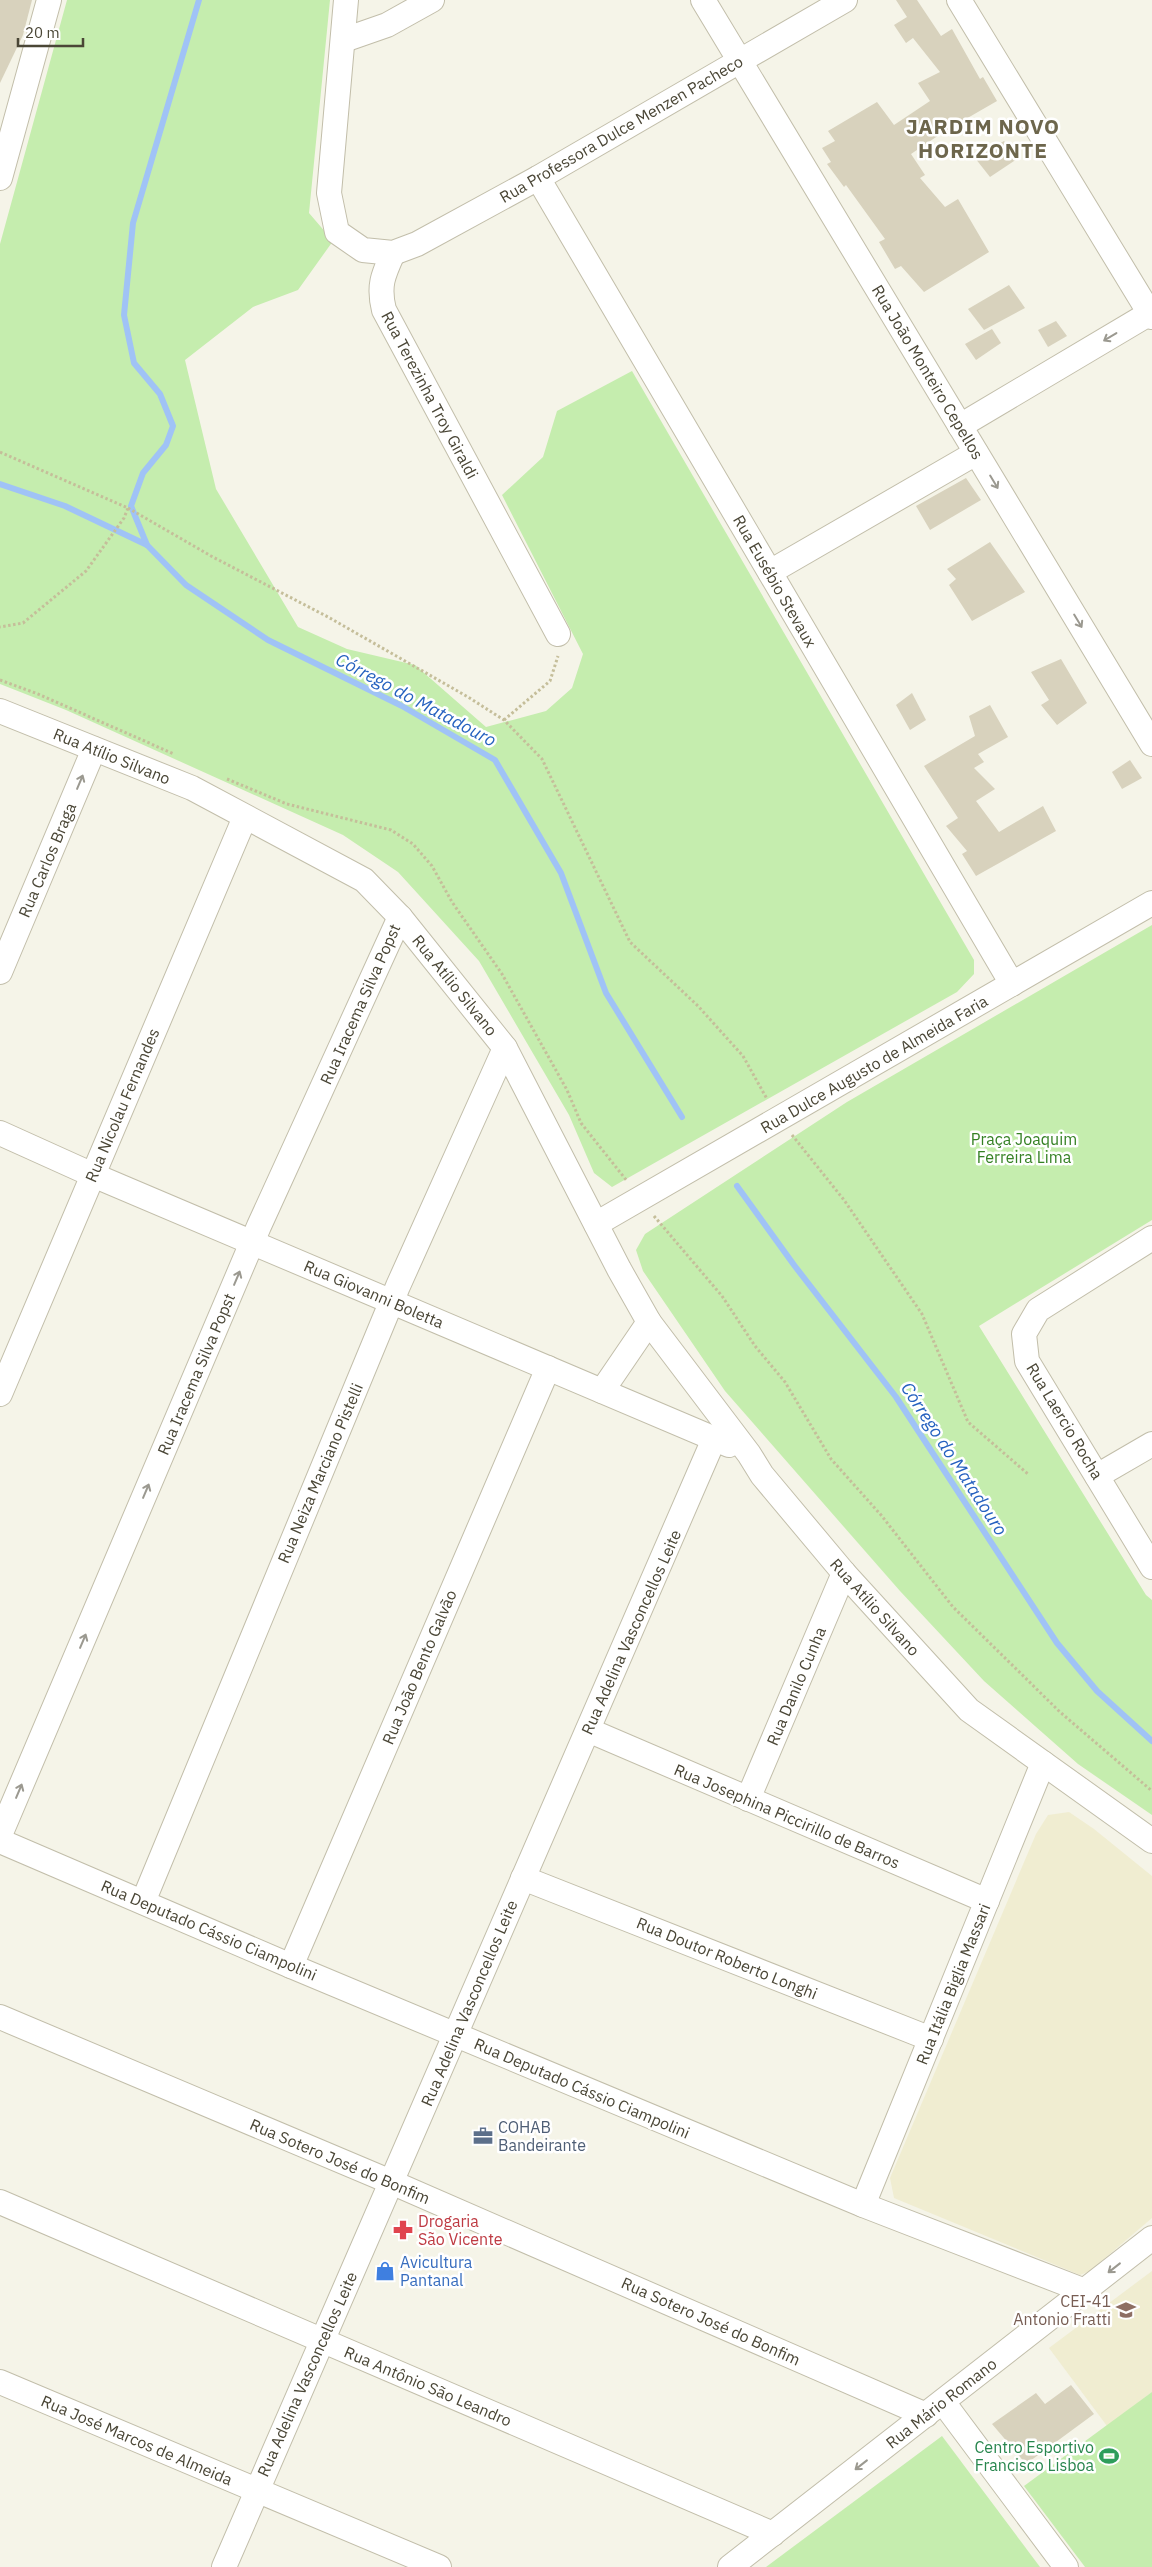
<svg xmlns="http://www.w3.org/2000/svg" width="1152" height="2567" viewBox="0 0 1152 2567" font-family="'IBM Plex Sans',sans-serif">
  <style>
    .education { fill: #f0edd1 }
    .green { fill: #c5edae }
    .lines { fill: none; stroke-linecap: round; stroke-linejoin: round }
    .stream { stroke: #a0c3f6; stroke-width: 6 }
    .building { fill: #d8d2bd }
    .minor-casing { stroke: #c2beaa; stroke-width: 26 }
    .path { stroke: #c5be9a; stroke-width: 3; stroke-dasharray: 2.5 2.5; stroke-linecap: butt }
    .minor { stroke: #fff; stroke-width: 24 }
    .oneway { stroke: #9b9990 }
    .labels { text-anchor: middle; stroke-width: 5; stroke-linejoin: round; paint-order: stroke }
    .street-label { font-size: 16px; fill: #4a4636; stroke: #fff }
    .park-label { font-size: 16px; fill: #358124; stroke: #fff }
    .service-label { font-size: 16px; fill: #4e5e75; stroke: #fff; text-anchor: start }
    .health-label { font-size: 16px; fill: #be3a42; stroke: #fff; text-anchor: start }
    .shop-label { font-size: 16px; fill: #366cbe; stroke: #fff; text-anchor: start }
    .education-label { font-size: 16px; fill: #785e54; stroke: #fff; text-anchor: end }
    .leisure-label { font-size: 16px; fill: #27864d; stroke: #fff; text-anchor: end }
    .water-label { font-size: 18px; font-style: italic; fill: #2561bf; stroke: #fff }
    .district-label { font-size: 21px; font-weight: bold; letter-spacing: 1px; fill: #6d664c; stroke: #fff }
  </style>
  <rect width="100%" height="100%" fill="#f5f4e8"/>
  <!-- education -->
  <g class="education">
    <polygon points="1069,1812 1094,1829 1152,1876 1152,2218 1090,2271 1080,2275 894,2198 890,2178 1036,1834 1048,1815"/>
    <polygon points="1152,2271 1152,2392 1107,2426 1049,2348"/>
  </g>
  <!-- green -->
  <g class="green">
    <polygon points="67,0 330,0 309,213 333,241 298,290 253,307 185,360 216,489 298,627 347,649 415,665 486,727 546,711 572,688 583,654 502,495 543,457 557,411 632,371 974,960 974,974 957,992 612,1187 594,1173 569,1115 479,961 398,872 343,835 66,710 0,684 0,244"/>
    <polygon points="1152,925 1152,1220 979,1326 1146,1595 1152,1600 1152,1815 1078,1764 984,1681 900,1591 725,1391 643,1271 636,1250 645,1234 847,1102"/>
    <polygon points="1152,2392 1152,2567 1085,2567 1024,2486"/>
    <polygon points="942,2436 1040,2567 766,2567"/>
  </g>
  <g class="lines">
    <!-- stream -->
    <g class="stream">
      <polyline points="0,484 65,506 147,545 186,585 268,640 402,706 495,760 561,873 606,993 682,1117"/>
      <polyline points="147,545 131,506 143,473 166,445 173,426 160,394 134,363 124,315 133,223 199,0"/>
      <polyline points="737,1186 794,1265 896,1397 1057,1643 1097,1691 1152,1741"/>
    </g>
  </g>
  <!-- building -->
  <g class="building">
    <polygon points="0,0 32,0 23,35 0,83"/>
    <polygon points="896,0 917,0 941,36 952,29 980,79 983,77 997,101 945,131 911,154 925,175 920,178 945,207 958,199 989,252 924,292 901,266 895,269 879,242 885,239 846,185 844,187 827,164 831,162 822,148 835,141 828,131 877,102 894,125 930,101 918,83 940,72 913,38 906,43 894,25 907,17"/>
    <polygon points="1004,141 1017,159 990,177 975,158"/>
    <polygon points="1009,285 1025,308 984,330 968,309"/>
    <polygon points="1056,321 1067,336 1048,347 1038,330"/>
    <polygon points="992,329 1001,343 976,360 965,344"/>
    <polygon points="966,478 981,500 930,530 916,506"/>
    <polygon points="990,542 1025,592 972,621 949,585 956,579 947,569"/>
    <polygon points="1061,659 1087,703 1057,725 1041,705 1049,700 1031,672"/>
    <polygon points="912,693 926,720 910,730 896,705"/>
    <polygon points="990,705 1008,737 978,754 984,762 974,768 995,789 976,801 999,832 1043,806 1056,831 976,876 962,854 967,851 946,826 958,818 924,766 975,736 969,716"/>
    <polygon points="1130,760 1142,778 1122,789 1112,772"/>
    <polygon points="1071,2385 1094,2414 1026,2464 992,2424 1036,2393 1045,2404"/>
  </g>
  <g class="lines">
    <defs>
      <g id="minor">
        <polyline points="346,0 329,193 337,232 363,250 393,253 417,244 538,178 845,0"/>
        <polyline points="703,0 1152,744"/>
        <polyline points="959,0 1152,317"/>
        <polyline points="344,40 387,25 432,0"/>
        <polyline points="0,178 49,0"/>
        <polyline points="538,178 1012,984"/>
        <path d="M393 253C383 275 378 286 384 310L558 634"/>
        <polyline points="960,426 1152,312"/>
        <polyline points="770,572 976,453"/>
        <polyline points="0,711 192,788 364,880 400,917 505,1048 619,1269 649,1322 749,1454 762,1475 844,1573 969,1710 1152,1841"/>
        <polyline points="0,972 94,749"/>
        <polyline points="0,1133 93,1175 729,1445"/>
        <polyline points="596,1224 1152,903"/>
        <polyline points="1152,1238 1038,1310 1024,1334 1027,1361 1152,1567"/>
        <polyline points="602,1391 649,1322"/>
        <polyline points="0,1394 245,817"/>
        <polyline points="1097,1476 1152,1444"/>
        <polyline points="588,1730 987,1901"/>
        <polyline points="748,1799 844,1573"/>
        <polyline points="0,1835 259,1226 400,917"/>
        <polyline points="0,1841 291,1966 863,2205 1085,2291"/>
        <polyline points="523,1878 931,2039"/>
        <polyline points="143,1902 398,1286 505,1048"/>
        <polyline points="291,1966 548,1368"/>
        <polyline points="0,2017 391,2182 926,2415"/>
        <polyline points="0,2202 773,2534"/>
        <polyline points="863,2205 1043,1763"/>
        <polyline points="0,2382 439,2567"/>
        <polyline points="943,2402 1066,2567"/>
        <polyline points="224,2567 714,1439"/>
        <polyline points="730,2567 1152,2238"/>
      </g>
    </defs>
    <!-- minor casing -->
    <use href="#minor" class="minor-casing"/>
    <!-- path -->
    <g class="path">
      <polyline points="0,452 128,508 124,518 86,571 23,623 0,627"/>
      <polyline points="128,508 211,556 328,617 468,697 504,720 542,759 630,942 698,1006 743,1056 767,1099"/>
      <polyline points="0,680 38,694 174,754"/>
      <polyline points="504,720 550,681 558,656"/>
      <polyline points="227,779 287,804 391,830 413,844 432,866 452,902 502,974 567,1090 581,1123 627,1181"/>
      <polyline points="792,1135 844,1200 922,1314 968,1422 1028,1474"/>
      <polyline points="654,1216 722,1296 755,1346 785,1382 831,1459 881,1515 953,1607 1060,1712 1152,1791"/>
    </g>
    <!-- minor -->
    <use href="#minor" class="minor"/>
  </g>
  <!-- one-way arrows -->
  <defs><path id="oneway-shaft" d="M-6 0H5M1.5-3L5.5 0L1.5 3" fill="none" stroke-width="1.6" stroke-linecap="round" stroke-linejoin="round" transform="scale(1.25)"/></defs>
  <g class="oneway">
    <use href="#oneway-shaft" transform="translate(1110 337) rotate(149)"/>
    <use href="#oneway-shaft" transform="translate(994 482) rotate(59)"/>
    <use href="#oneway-shaft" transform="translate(1078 621) rotate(59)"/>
    <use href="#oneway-shaft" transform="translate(80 782) rotate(-67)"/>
    <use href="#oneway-shaft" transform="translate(237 1278) rotate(-67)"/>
    <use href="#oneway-shaft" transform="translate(146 1491) rotate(-67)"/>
    <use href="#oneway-shaft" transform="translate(83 1641) rotate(-67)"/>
    <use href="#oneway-shaft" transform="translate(19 1791) rotate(-67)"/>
    <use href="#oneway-shaft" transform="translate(1114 2268) rotate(142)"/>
    <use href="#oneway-shaft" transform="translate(861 2465) rotate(142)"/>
  </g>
  <!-- icons -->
  <defs>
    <symbol id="office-bare" viewBox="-9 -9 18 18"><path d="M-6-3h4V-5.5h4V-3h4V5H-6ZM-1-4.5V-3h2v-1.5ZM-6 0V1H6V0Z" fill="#5c6f8a" stroke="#fff" stroke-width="2.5" paint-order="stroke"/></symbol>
    <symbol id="pharmacy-bare" viewBox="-9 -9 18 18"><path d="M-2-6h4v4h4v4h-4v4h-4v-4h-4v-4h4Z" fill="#e0444e" stroke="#fff" stroke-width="2.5" paint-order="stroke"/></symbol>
    <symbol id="shop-bare" viewBox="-9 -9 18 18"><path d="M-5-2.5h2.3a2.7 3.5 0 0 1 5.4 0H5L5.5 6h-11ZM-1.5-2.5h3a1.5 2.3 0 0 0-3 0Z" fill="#3f7fe0" stroke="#fff" stroke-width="2.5" paint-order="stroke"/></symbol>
    <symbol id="school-bare" viewBox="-9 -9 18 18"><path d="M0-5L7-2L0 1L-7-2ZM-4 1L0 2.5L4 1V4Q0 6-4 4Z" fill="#8d6e63" stroke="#fff" stroke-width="2.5" paint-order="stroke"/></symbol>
    <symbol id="stadium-bare" viewBox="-9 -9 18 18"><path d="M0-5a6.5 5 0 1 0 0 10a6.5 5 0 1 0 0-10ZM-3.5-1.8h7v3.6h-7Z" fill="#2e9e5b" stroke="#fff" stroke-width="2.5" paint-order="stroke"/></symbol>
  </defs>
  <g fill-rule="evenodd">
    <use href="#office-bare" x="469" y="2122" width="28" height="28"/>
    <use href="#pharmacy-bare" x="389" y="2216" width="28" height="28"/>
    <use href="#shop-bare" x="371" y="2257" width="28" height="28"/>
    <use href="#school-bare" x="1112" y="2296" width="28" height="28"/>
    <use href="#stadium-bare" x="1095" y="2442" width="28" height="28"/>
  </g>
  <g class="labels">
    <!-- street labels -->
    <g class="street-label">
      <text transform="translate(621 129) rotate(-30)" y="6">Rua Professora Dulce Menzen Pacheco</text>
      <text transform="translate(928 372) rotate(59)" y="6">Rua João Monteiro Cepellos</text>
      <text transform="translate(430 395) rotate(62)" y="6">Rua Terezinha Troy Giraldi</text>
      <text transform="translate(775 581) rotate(60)" y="6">Rua Eusébio Stevaux</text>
      <text transform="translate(112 756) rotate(22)" y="6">Rua Atílio Silvano</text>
      <text transform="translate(47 860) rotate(-67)" y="6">Rua Carlos Braga</text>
      <text transform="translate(455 985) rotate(51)" y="6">Rua Atílio Silvano</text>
      <text transform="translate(360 1004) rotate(-66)" y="6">Rua Iracema Silva Popst</text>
      <text transform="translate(874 1064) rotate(-30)" y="6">Rua Dulce Augusto de Almeida Faria</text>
      <text transform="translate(122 1105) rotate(-67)" y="6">Rua Nicolau Fernandes</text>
      <text transform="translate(374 1294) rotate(23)" y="6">Rua Giovanni Boletta</text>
      <text transform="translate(196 1374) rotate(-67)" y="6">Rua Iracema Silva Popst</text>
      <text transform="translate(1065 1421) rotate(59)" y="6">Rua Laercio Rocha</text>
      <text transform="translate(320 1473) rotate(-67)" y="6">Rua Neiza Marciano Pistelli</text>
      <text transform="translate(875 1607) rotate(48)" y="6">Rua Atílio Silvano</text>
      <text transform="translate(631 1632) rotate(-66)" y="6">Rua Adelina Vasconcellos Leite</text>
      <text transform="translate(419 1667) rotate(-67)" y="6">Rua João Bento Galvão</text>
      <text transform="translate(796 1686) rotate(-67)" y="6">Rua Danilo Cunha</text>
      <text transform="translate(787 1816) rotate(23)" y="6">Rua Josephina Piccirillo de Barros</text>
      <text transform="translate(209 1930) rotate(23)" y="6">Rua Deputado Cássio Ciampolini</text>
      <text transform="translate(727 1958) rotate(22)" y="6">Rua Doutor Roberto Longhi</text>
      <text transform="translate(953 1984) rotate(-68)" y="6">Rua Itália Biglia Massari</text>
      <text transform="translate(469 2003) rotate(-67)" y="6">Rua Adelina Vasconcellos Leite</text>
      <text transform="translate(582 2088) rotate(23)" y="6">Rua Deputado Cássio Ciampolini</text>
      <text transform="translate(340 2161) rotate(23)" y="6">Rua Sotero José do Bonfim</text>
      <text transform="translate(711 2321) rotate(24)" y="6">Rua Sotero José do Bonfim</text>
      <text transform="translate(307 2374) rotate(-66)" y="6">Rua Adelina Vasconcellos Leite</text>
      <text transform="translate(428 2386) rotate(23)" y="6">Rua Antônio São Leandro</text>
      <text transform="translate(941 2403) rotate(-38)" y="6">Rua Mário Romano</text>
      <text transform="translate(137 2440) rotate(23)" y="6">Rua José Marcos de Almeida</text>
    </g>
    <!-- park labels -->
    <g class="park-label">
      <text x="1024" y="1145">Praça Joaquim<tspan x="1024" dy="18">Ferreira Lima</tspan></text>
    </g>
    <!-- service labels -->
    <g class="service-label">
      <text x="498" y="2133">COHAB<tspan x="498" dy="18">Bandeirante</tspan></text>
    </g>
    <!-- health labels -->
    <g class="health-label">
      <text x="418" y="2227">Drogaria<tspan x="418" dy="18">São Vicente</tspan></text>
    </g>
    <!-- shop labels -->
    <g class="shop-label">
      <text x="400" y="2268">Avicultura<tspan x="400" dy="18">Pantanal</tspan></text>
    </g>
    <!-- education labels -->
    <g class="education-label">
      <text x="1111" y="2307">CEI-41<tspan x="1111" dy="18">Antonio Fratti</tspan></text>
    </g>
    <!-- leisure labels -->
    <g class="leisure-label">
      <text x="1094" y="2453">Centro Esportivo<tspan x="1094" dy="18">Francisco Lisboa</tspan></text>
    </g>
    <!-- water labels -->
    <g class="water-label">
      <text transform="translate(416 700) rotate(28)" y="6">Córrego do Matadouro</text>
      <text transform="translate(954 1459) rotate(57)" y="6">Córrego do Matadouro</text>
    </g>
    <!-- district labels -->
    <g class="district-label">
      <text x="983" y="134">JARDIM NOVO<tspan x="983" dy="24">HORIZONTE</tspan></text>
    </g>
  </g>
  <!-- scale -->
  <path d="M18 38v8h65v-8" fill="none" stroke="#4a4636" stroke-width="2.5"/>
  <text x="25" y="38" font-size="15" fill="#4a4636" stroke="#ffffff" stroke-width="4" paint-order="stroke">20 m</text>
</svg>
